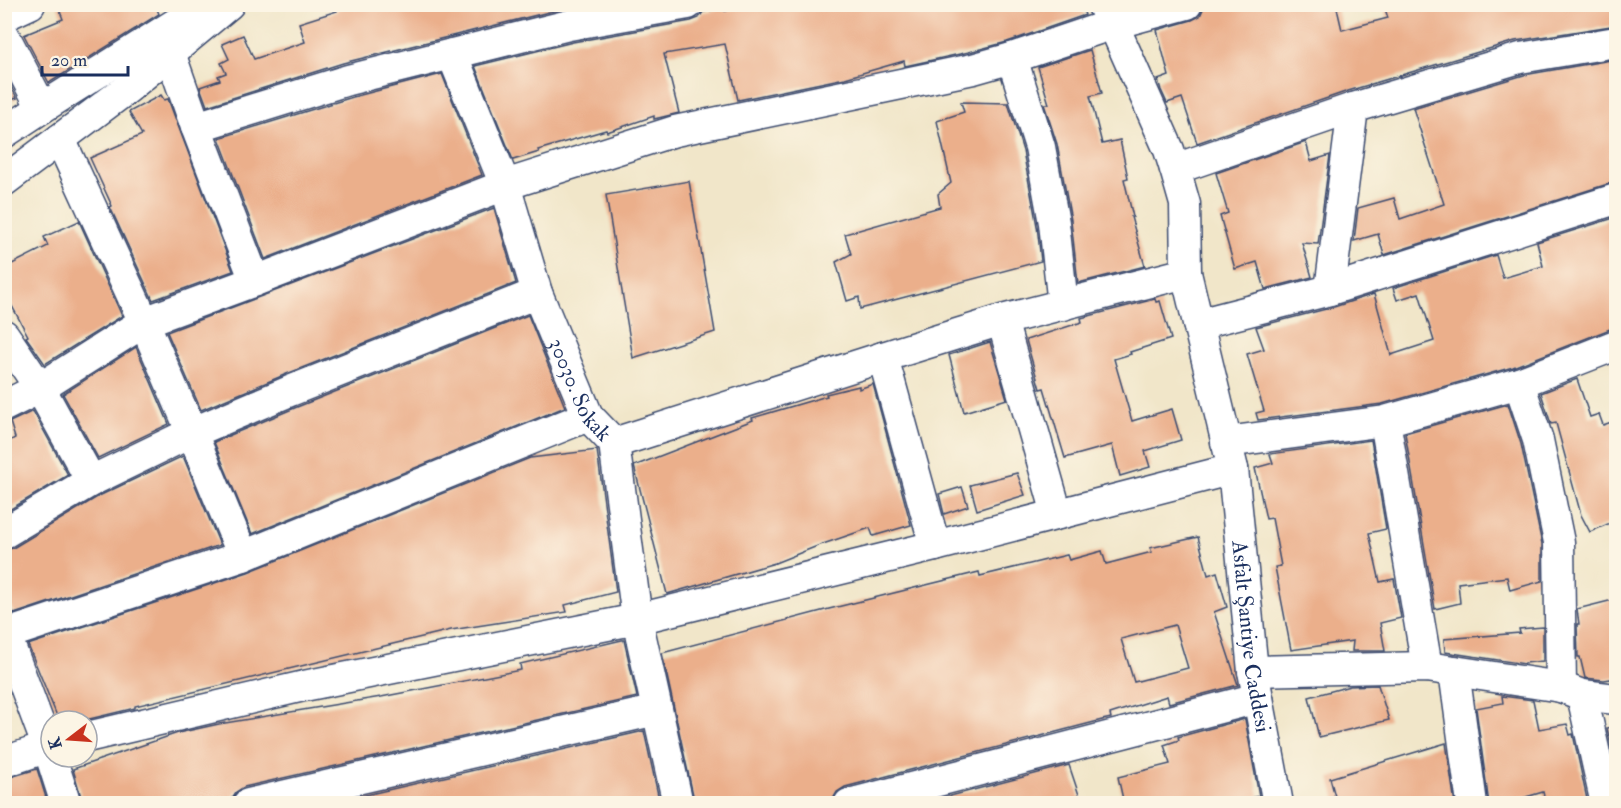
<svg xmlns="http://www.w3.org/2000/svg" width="1621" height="808" viewBox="0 0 1621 808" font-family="'IM FELL Double Pica',serif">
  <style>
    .building { fill: #ebaf8b; fill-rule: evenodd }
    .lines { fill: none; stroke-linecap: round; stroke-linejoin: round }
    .minor-casing { stroke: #3b4a6e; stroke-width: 33 }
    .minor { stroke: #fff; stroke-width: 30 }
    .labels { text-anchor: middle; stroke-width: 4.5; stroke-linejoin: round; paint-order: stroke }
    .street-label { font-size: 22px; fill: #1b2f5e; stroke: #fcf5e5 }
  </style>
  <rect width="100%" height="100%" fill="#fcf5e5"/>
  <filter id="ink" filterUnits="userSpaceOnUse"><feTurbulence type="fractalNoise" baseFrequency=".0167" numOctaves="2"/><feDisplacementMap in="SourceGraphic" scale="12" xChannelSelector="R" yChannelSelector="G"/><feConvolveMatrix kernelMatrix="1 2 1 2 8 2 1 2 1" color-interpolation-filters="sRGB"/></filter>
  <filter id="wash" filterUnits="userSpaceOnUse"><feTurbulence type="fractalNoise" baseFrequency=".008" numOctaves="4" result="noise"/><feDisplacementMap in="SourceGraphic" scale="24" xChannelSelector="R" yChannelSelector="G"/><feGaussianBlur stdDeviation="1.35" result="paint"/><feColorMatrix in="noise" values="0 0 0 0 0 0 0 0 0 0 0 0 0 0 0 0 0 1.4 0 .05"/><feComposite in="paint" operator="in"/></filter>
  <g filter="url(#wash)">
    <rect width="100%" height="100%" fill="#f1e6c9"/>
    <g id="blocks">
      <!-- building -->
      <g class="building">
        <polygon points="57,4 155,4 159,14 49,83 24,35 63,19"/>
        <polygon points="353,4 586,4 565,8 343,63 207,106 200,87 220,80 218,76 226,73 221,63 229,59 222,44 243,35 254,59 305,42 299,23 337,11 337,9"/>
        <polygon points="755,4 1081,4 1085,15 1007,42 969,52 905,66 904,61 845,78 738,100 725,44 664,54 679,113 654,119 654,116 607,132 606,130 538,150 539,152 513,160 475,66 573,42 691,21 699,18 703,12 724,8 725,11"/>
        <polygon points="1213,4 1336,4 1342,30 1388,18 1385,9 1399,4 1617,4 1617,25 1515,41 1348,91 1197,143 1182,98 1167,103 1161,90 1158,80 1169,76 1157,30 1192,20 1200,16 1204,7"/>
        <polygon points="1090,50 1102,93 1090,96 1102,144 1120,140 1128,178 1124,179 1133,217 1131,217 1145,266 1078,283 1071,220 1057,144 1044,104 1049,104 1038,67"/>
        <polygon points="1617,59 1617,182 1611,183 1384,255 1378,234 1354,241 1358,208 1394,198 1400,219 1444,204 1413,108 1524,75"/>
        <polygon points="4,73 17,98 4,102"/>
        <polygon points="442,74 482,175 265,259 219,138 353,97"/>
        <polygon points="161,95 164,100 168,99 233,271 153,300 110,207 112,206 90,158 142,135 129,112"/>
        <polygon points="961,102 1008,103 1023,151 1037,226 1041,261 860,309 859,297 847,301 836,262 851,254 845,234 940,207 938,194 951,183 937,121 964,112"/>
        <polygon points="1306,142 1311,161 1330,155 1318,244 1302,243 1312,277 1265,289 1257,262 1235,269 1220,216 1228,213 1216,173"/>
        <polygon points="689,181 715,332 633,358 606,195"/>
        <polygon points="494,208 516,283 284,375 201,410 167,332"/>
        <polygon points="1617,217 1617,328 1610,329 1513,367 1382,404 1258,420 1256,413 1264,411 1247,354 1264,349 1256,327 1334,307 1374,294 1391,355 1434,341 1419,293 1397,300 1393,288 1496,255 1503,278 1543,266 1537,242"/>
        <polygon points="79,221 122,316 45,364 26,337 28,336 4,291 4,268 48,246 44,237"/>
        <polygon points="1155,299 1156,302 1160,301 1171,339 1130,352 1131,354 1114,359 1132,421 1172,409 1181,440 1145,451 1150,467 1120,476 1112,445 1065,458 1044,388 1040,389 1026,340 1082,322 1081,318"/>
        <polygon points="528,315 565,407 252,534 214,442 297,407"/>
        <polygon points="990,342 1007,399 964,412 949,355"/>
        <polygon points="136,347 169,424 98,458 63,394"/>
        <polygon points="1577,379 1590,417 1599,414 1603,425 1617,420 1617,520 1590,532 1581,515 1556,423 1551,424 1541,393"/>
        <polygon points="873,384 911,525 873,536 870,528 820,545 775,563 667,594 634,466 753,420 752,418 827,396 826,394 859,386 859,389"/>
        <polygon points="1508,404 1521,444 1542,544 1542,581 1510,590 1507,577 1458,583 1460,603 1435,609 1405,433"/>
        <polygon points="33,411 68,475 4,513 4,444 15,438 10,422"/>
        <polygon points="1371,440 1386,529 1369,533 1380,582 1394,579 1401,618 1380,623 1385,651 1352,651 1353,641 1291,650 1275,567 1281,566 1272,518 1266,519 1255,468 1273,463 1270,454"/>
        <polygon points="597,450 616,592 565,605 567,612 451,630 135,706 135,708 81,721 59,721 28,645 248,572 530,458"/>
        <polygon points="183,456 220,545 14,614 4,591 4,550 13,548 99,496"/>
        <polygon points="1017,473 1025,495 977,510 970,485"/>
        <polygon points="962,487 968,506 944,514 939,494"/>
        <path d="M1198 537 1208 575 1217 572 1227 607 1214 612 1238 685 1169 703 1167 696 1110 714 1111 718 1102 720 845 787 837 792 833 799 832 804H695L662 653 829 609 979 572 980 576 1067 555 1069 560 1102 551 1106 564 1152 552 1150 548ZM1175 625 1188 668 1134 682 1121 639Z"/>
        <polygon points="1617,599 1617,678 1604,680 1585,678 1580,657 1578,657 1577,624 1579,624 1577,609"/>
        <polygon points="1543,627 1543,661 1525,663 1525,664 1445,652 1444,639 1520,633 1519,629"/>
        <polygon points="622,640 624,640 637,697 244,787 236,792 232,798 231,804 83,804 73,769 178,733 219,724 381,697 521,670 520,664"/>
        <polygon points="1378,685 1389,720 1319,737 1309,697 1350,686"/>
        <polygon points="1502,696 1533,700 1539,729 1567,724 1570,735 1573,734 1588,804 1546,804 1543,792 1502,804 1489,804 1476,708 1503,703"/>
        <polygon points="1245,719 1259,796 1228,804 1124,804 1118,777 1170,764 1164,745 1179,740 1178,737"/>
        <polygon points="1617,726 1617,771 1607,728"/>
        <polygon points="644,731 660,804 327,804"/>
        <polygon points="1446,743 1455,804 1337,804 1330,778"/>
        <polygon points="1069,765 1082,804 920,804"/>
        <polygon points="37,769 48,804 4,804 4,779"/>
      </g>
    </g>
  </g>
  <g filter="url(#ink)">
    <use href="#blocks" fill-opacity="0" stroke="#3b4a6e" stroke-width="1.5"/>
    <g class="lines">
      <defs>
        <g id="minor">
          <polyline points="4,16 30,4"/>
          <polyline points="4,35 42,108"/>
          <polyline points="170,53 196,127 255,281"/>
          <path id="s1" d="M452 54 505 185 537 293 588 416 614 443 637 619 678 804"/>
          <polyline points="1012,58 1040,147 1054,223 1063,305"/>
          <polyline points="196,127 348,80 452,54 569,25 688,4"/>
          <polyline points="4,133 42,108 183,19 198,14"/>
          <polyline points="60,139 144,322 192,433 243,556"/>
          <polyline points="1175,169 1353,108 1520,58 1616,42"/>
          <polyline points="4,181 128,88 229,4"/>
          <path id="s2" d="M1186 273 1233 469 1253 671 1278 804"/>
          <polyline points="1330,290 1353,108"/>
          <polyline points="1002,320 1057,514"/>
          <polyline points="1198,324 1330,290 1616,199"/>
          <polyline points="4,335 40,388 91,481"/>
          <polyline points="883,357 935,546"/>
          <polyline points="1519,383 1538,440 1559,542 1561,687"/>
          <polyline points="4,406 40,388 144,322 255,281 505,185 675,131 973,69 1012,58 1113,24 1187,4"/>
          <polyline points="1385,421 1427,667"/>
          <polyline points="1226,442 1385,421 1519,383 1616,345"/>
          <polyline points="614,443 883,357 1002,320 1186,273 1185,204 1175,169 1169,150 1113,24 1102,4"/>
          <polyline points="4,533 91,481 182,437 290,391 537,293"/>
          <polyline points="4,630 51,756"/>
          <polyline points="4,635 243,556 588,416"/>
          <polyline points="1253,671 1427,667 1561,687 1582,695 1616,699"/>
          <polyline points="1454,671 1472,804"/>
          <polyline points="1582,695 1606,804"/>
          <polyline points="87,737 304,686 637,619 935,546 1233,469"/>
          <polyline points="51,757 66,804"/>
          <polyline points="4,762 51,746"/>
          <polyline points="248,804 657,710"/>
          <polyline points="849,804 1258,698"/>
        </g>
      </defs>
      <!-- minor casing -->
      <use href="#minor" class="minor-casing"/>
      <!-- minor -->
      <use href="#minor" class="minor"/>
    </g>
  </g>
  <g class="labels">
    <!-- street labels -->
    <g class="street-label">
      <text dy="8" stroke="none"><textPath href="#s1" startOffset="360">30030. Sokak</textPath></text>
      <text dy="8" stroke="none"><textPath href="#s2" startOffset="370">Asfalt Şantiye Caddesi</textPath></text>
    </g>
  </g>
  <!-- margin -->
  <rect width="1621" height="808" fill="none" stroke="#fcf5e5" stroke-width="24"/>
  <!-- north arrow -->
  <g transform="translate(69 739) rotate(253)"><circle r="28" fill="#fcf5e5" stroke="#a2a6af" stroke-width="1.5"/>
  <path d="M0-4.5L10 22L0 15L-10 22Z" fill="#c8321e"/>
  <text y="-9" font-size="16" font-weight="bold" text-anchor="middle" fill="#1b2f5e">K</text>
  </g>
  <!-- scale -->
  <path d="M42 66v9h86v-9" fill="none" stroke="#1b2f5e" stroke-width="3"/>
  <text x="51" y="66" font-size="18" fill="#1b2f5e" stroke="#fcf5e5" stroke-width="4.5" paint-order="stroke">20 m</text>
</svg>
